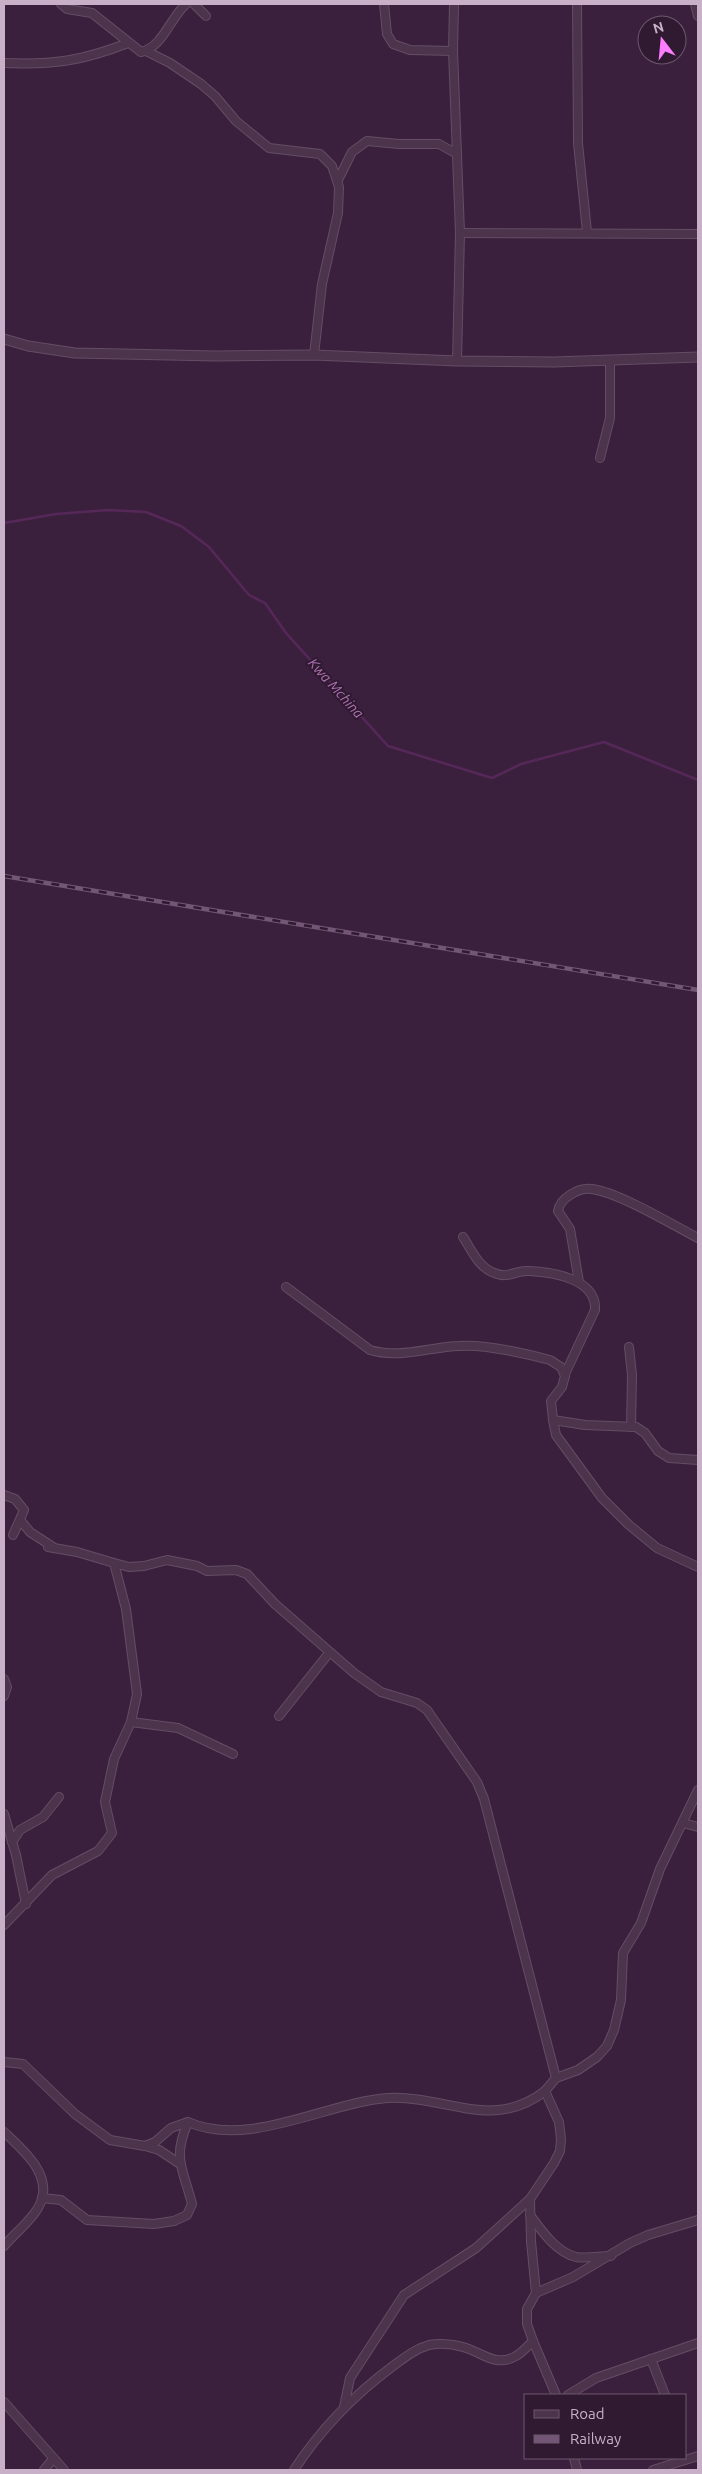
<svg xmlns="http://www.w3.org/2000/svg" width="702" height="2474" viewBox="0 0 702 2474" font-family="Ubuntu,sans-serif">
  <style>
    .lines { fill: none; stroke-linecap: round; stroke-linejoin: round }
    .stream { stroke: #552859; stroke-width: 2.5 }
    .minor-casing { stroke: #644d65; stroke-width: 10 }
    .tertiary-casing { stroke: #644d65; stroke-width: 11 }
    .minor { stroke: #4c344d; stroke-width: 8 }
    .tertiary { stroke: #4c344d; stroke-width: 9 }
    .rail-casing { stroke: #735675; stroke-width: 4.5 }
    .rail { stroke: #301a32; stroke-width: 2.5; stroke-dasharray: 8; stroke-linecap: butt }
    .labels { text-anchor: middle; stroke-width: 4; stroke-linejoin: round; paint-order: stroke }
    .water-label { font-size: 14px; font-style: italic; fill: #af74b3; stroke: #301a32 }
  </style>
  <rect width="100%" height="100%" fill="#3b203d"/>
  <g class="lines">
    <!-- stream -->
    <polyline class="stream" points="4,523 56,514 108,510 146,512 181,526 209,547 249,595 265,603 286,633 388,746 492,778 521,764 604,742 698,780"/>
    <defs>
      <g id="minor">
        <path d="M61 4 67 9 92 13 141 52C163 47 170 18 186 4"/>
        <polyline points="194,4 206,16"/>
        <polyline points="384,4 387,34 393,44 410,50 453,51"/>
        <polyline points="454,4 453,51 460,233 457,361"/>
        <polyline points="577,4 578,143 587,232"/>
        <polyline points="695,4 698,16"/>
        <polyline points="146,51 170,63 201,84 215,96 236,121 269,148 320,154 332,166 339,187 338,213 322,284 314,355"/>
        <path d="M4 63C53 65 82 61 128 43"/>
        <polyline points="338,180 352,152 367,141 399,144 439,144 457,154"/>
        <polyline points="460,233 698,234"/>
        <polyline points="600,458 610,418 610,360"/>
        <path d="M463 1237C471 1249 478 1266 492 1272 509 1280 514 1270 529 1271 553 1272 597 1279 595 1310L565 1374"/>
        <path d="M579 1282 570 1229 558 1211C560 1198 579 1187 592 1189 620 1193 671 1224 698 1238"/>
        <path d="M286 1287 370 1350C400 1359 429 1347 459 1346 483 1344 527 1354 550 1360L561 1367 565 1376 562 1387 551 1401 553 1420 585 1425 636 1427 645 1433 658 1451 669 1458 698 1460"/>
        <polyline points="629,1347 632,1375 631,1427"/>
        <polyline points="553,1420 556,1435 602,1498 629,1525 657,1548 698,1567"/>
        <polyline points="4,1495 15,1499 24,1510 13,1535"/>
        <polyline points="21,1521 30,1532 53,1547"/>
        <polyline points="114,1563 129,1567 144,1566 167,1560 197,1566 207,1571 236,1570 247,1574 275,1604 354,1673 381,1692 417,1703 427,1710 477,1782 484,1799 556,2078"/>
        <polyline points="4,1679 7,1687 4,1696"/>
        <polyline points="279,1716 329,1653"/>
        <polyline points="131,1722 178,1728 233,1754"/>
        <polyline points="4,1814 16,1855 26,1904"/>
        <polyline points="683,1823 698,1827"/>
        <polyline points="12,1842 20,1830 43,1817 59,1797"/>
        <polyline points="4,1925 52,1875 98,1851 112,1833 105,1802 114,1759 131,1722 137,1694 126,1609 114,1563 77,1552 48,1547"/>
        <path d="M4 2062 23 2064 75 2114 110 2140 145 2146 155 2142 171 2128 188 2122C249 2149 327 2102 388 2098 446 2095 492 2132 545 2091"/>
        <path d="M4 2132C24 2151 56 2177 38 2208 30 2222 14 2234 4 2246"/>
        <polyline points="145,2146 159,2150 180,2164"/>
        <path d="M42 2198 61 2200 87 2220 154 2224 174 2221 187 2215 192 2204C183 2168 172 2159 188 2122"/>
        <polyline points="530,2199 531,2241 536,2293"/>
        <path d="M530 2215C541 2230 556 2252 576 2257 586 2259 600 2256 611 2256"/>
        <polyline points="533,2341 556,2395"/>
        <polyline points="651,2359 665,2395"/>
        <polyline points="568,2395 596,2378 698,2343"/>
        <polyline points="4,2402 64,2470"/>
        <polyline points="344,2407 350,2378 404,2295 476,2248 530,2199 554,2163 560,2151 561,2139 559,2122 545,2091 556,2078 578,2070 597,2057 607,2046 614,2030 621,2000 623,1953 641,1923 660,1869 698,1790"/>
        <polyline points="574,2458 577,2470"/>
        <polyline points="44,2470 53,2459"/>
        <path d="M294 2470C320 2430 354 2395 393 2366 404 2358 415 2349 429 2345 439 2343 453 2344 463 2347 482 2352 495 2368 516 2356 522 2353 528 2346 533 2341L527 2324V2309L536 2293 573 2277 630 2243 648 2235 698 2220"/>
        <polyline points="653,2470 698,2456"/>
      </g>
      <polyline id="tertiary" points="4,339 28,346 75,353 216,356 314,355 457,361 554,362 698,357"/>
    </defs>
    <!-- minor casing -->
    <use href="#minor" class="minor-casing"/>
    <!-- tertiary casing -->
    <use href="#tertiary" class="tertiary-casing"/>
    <!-- minor -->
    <use href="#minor" class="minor"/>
    <!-- tertiary -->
    <use href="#tertiary" class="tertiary"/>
    <defs>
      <polyline id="rail" points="4,876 698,990"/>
    </defs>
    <!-- rail casing -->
    <use href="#rail" class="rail-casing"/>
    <!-- rail -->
    <use href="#rail" class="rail"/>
  </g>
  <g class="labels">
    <!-- water labels -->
    <g class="water-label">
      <text transform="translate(336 688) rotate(48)" y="5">Kwa Mchina</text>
    </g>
  </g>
  <!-- border -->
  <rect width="702" height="2474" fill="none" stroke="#c8b0c9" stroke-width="10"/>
  <!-- legend -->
  <rect x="524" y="2394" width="162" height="65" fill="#301a32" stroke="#6d566e"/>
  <rect x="534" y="2410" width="25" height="8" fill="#4c344d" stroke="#6d566e"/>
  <text x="570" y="2419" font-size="15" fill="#c8b0c9">Road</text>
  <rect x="534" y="2435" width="25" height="8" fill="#735675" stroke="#6d566e"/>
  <text x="570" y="2444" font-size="15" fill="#c8b0c9">Railway</text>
  <!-- north arrow -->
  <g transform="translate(662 40) rotate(344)"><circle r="24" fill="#301a32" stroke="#6d566e"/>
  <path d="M0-4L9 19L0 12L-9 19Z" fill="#fc7eff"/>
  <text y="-8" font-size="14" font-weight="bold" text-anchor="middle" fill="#c8b0c9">N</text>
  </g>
</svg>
